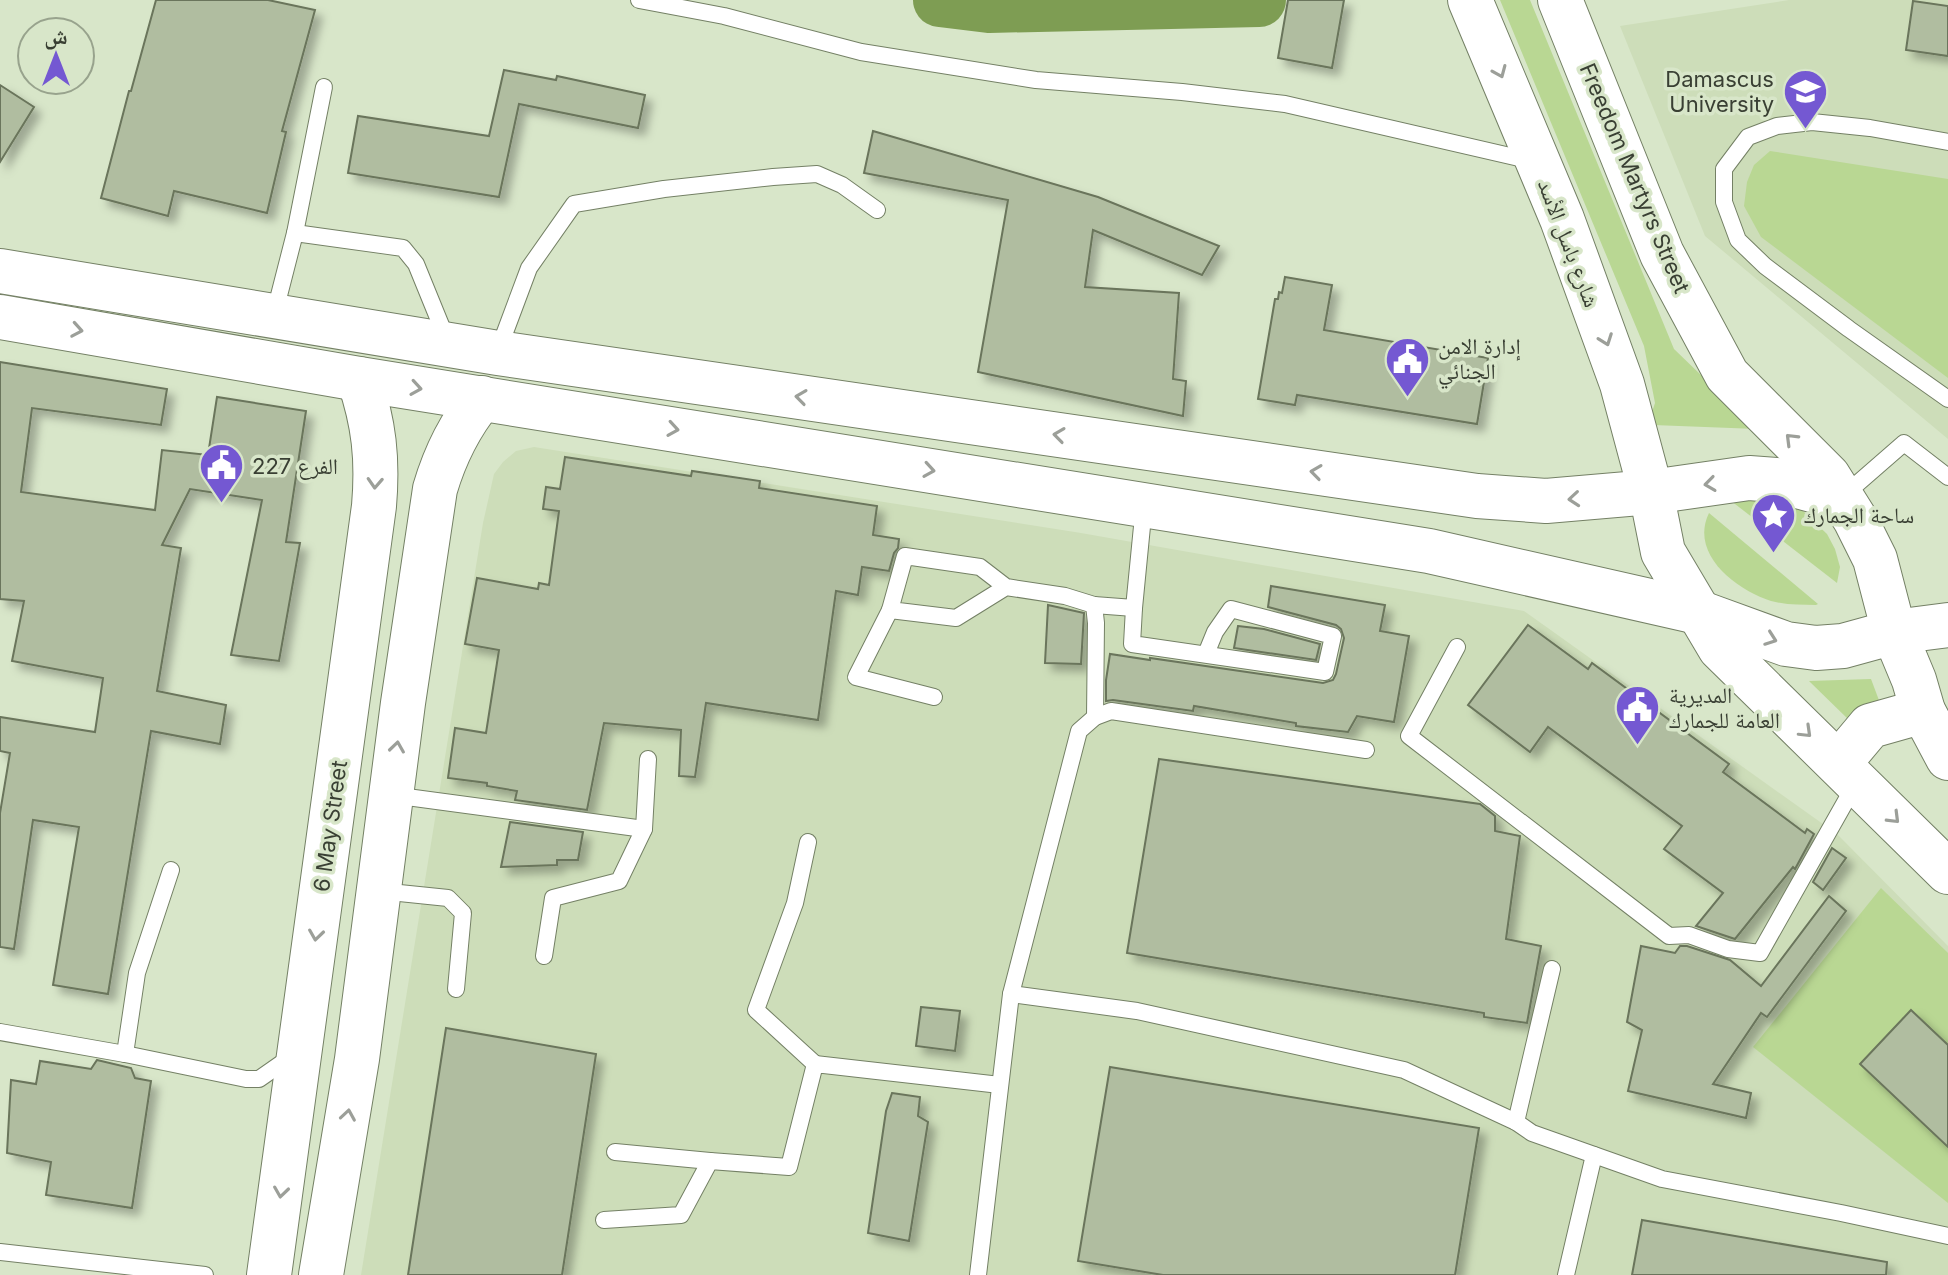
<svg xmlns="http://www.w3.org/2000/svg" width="1948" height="1275" viewBox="0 0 1948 1275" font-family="Inter,'Noto Naskh Arabic',sans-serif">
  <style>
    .built { fill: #cdddb9 }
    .green { fill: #b9d793 }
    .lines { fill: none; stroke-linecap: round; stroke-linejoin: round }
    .river { stroke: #7e9d53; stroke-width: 54 }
    .building { fill: #b0bda0; stroke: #6a755b; stroke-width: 2; filter: url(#shadow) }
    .lane-casing { stroke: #748065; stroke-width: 18 }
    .secondary-casing { stroke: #748065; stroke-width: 46 }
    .primary-casing { stroke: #748065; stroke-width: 46 }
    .lane { stroke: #fff; stroke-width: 16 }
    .secondary { stroke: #fff; stroke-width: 44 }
    .primary { stroke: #fff; stroke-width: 44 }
    .oneway { stroke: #9c9f99 }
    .labels { text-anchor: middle; stroke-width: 7; stroke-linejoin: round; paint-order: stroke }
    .poi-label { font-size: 22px; fill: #393f33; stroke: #d8e6c9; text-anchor: start }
    .street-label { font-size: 22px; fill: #393f33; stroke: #d8e6c9 }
  </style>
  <defs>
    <filter id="shadow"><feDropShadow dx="7" dy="7" stdDeviation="4" flood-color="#0004"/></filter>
  </defs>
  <rect width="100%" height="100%" fill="#d8e6c9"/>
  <!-- built -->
  <g class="built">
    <polygon points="1789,0 1948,0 1948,439 1705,236 1620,26"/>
    <polygon points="534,447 1081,533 1524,611 1837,834 1948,946 1948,1275 361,1275 483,523 494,474 503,462 516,451"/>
  </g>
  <!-- green -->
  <g class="green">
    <polygon points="1500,0 1530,0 1674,349 1757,429 1653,425 1650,418 1655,403 1644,346"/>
    <polygon points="1770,151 1948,179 1948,378 1761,237 1744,206 1747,182 1754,165"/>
    <polygon points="1758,496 1801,509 1827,534 1835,549 1840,567 1837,583 1726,497"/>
    <path d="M1709 513 1818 604 1816 605C1801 605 1786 605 1771 601 1736 590 1689 554 1709 513Z"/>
    <polygon points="1871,679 1880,703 1850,721 1809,681"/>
    <polygon points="1881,888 1948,953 1948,1203 1753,1047"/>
  </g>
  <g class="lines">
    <!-- river -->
    <polyline class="river" points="940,0 989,6 1259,0"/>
  </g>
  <!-- building -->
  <g class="building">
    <polygon points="156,0 268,0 315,10 282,131 286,132 267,213 174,191 168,216 101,198 129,91 131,91"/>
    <polygon points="1288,0 1344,0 1332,68 1278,58"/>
    <polygon points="1913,1 1948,6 1948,56 1906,50"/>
    <polygon points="504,70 556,80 557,76 645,95 638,128 519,104 499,197 348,173 358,116 489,136"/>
    <polygon points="0,85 34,107 0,162"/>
    <polygon points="873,131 1098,197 1219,246 1202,275 1093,230 1085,287 1179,293 1173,379 1186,381 1183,416 978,372 1008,200 864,173"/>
    <polygon points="1285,277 1332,285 1324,330 1488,358 1477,424 1297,395 1295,405 1258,399 1275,299 1278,299 1279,292 1282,293"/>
    <polygon points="0,362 167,389 161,425 32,408 21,492 155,510 162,450 208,455 217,397 306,411 286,542 300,543 279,661 231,655 262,500 190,489 162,545 181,548 157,691 226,705 220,744 151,731 108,994 53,985 79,827 33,820 14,949 0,947 0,813 10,753 0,751 0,717 95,732 103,678 12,661 24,601 0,599"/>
    <polygon points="565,457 691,476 692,471 760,481 759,488 877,506 873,535 899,539 898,548 894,553 889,571 862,567 858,595 836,591 818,720 706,703 695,777 679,776 681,730 604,723 587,810 515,800 517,791 487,786 487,783 448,778 455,728 486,733 499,650 465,644 477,578 538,589 539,583 549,585 559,511 543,509 546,487 560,489"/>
    <polygon points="1271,586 1385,605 1380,631 1409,636 1394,722 1357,716 1348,732 1296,726 1296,723 1194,706 1193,711 1113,700 1106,701 1106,680 1110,654 1150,660 1150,658 1323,683 1333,680 1336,674 1344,638 1341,629 1336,625 1268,607"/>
    <polygon points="1048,605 1084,613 1081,664 1045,663"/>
    <polygon points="1528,625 1588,669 1592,663 1729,764 1723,772 1805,833 1807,829 1814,834 1795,869 1793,867 1735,939 1696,926 1723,893 1664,849 1682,826 1548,727 1530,752 1468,705"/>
    <polygon points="1238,626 1264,629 1320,644 1316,660 1234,648"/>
    <polygon points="1159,759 1480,804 1495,816 1495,831 1520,836 1506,939 1541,946 1527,1023 1484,1017 1484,1013 1127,953"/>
    <polygon points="510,822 583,832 578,860 557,860 557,865 501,867"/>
    <polygon points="1832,848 1846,858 1823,890 1813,882"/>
    <polygon points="1829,896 1846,911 1767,1017 1761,1013 1713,1084 1751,1093 1746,1118 1628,1091 1642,1030 1627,1022 1641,946 1675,953 1680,946 1687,946 1730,960 1761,986"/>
    <polygon points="921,1007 960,1011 955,1051 916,1046"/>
    <polygon points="1911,1010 1948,1045 1948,1147 1860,1064"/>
    <polygon points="446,1028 596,1054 562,1275 408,1275"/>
    <polygon points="97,1060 131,1068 135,1078 151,1081 132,1208 46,1195 51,1162 7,1153 11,1080 36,1084 40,1061 91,1069"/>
    <polygon points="1110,1067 1479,1128 1455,1275 1163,1275 1078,1261"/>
    <polygon points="892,1093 920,1097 918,1116 928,1122 909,1241 868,1233 886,1111"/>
    <polygon points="1642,1220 1887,1262 1886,1275 1632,1275"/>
  </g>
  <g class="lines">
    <defs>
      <g id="lane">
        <polyline points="639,0 724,16 861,52 1036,80 1182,92 1285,104 1532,161"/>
        <polyline points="1948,142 1870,128 1812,122 1777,126 1748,137 1724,169 1724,202 1738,240 1765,266 1849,329 1948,399"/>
        <polyline points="295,233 324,87"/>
        <polyline points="274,315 295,233 403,248 416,264 447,340"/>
        <polyline points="498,351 529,268 574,204 664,189 773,177 817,174 842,185 877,210"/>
        <polyline points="1842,497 1904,443 1948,477"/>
        <polyline points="1006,587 956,618 890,610 905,556 980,567 1006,587 1065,596 1094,605 1096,623 1095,717"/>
        <polyline points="1094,605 1134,608 1144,506"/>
        <polyline points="1134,608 1132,644 1325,672 1333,636 1231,609 1215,632 1206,654"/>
        <polyline points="890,610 856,677 934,697"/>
        <polyline points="1457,647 1409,736 1669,936 1689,935 1728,949 1760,953 1856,783"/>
        <polyline points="392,795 644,829"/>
        <polyline points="808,842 795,903 756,1010 815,1064"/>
        <polyline points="380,891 448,898 463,913 456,989"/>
        <polyline points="544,956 553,898 619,881 644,829 648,759"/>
        <polyline points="1011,994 1137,1011 1404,1070 1516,1122 1532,1133 1662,1179 1841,1213 1948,1236"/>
        <polyline points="0,1032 125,1054 246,1079 259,1079 292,1056"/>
        <polyline points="125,1054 137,973 171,870"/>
        <polyline points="1516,1122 1552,969"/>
        <polyline points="615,1152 710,1161"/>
        <polyline points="604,1220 681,1215 710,1161 789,1167 815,1064 1000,1085"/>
        <polyline points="0,1252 205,1275"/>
        <polyline points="978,1275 1011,994 1079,731 1095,717 1111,711 1366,750"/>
        <polyline points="1566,1275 1594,1155"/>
      </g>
      <g id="secondary">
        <polyline points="1894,632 1948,625"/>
        <path d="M269 1275 374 506C378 459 374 423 359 379"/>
        <path d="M321 1275 357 1059 403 703 435 489C445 455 459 426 482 398"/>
      </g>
      <g id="primary">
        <polyline points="1470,0 1562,219 1622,384 1651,492 1663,552 1720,648 1948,872"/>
        <polyline points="1560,0 1662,254 1727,375 1828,476 1855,519 1875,559 1894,632 1914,680 1923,711 1948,758"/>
        <polyline points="0,271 498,353 1477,496 1546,501 1651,492 1749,478 1776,480 1841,498"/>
        <polyline points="0,317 359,379 1429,551 1698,612 1786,644 1816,648 1843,646 1894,632"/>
        <polyline points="1839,763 1870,726 1923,711"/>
      </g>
    </defs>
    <!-- lane casing -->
    <use href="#lane" class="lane-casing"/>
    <!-- secondary casing -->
    <use href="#secondary" class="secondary-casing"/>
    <!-- primary casing -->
    <use href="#primary" class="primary-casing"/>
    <!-- lane -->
    <use href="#lane" class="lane"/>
    <!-- secondary -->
    <use href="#secondary" class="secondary"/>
    <!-- primary -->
    <use href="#primary" class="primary"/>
  </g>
  <!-- one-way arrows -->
  <defs><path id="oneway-chevron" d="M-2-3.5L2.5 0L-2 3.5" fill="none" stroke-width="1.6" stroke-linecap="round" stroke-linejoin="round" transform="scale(2)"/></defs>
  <g class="oneway">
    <use href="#oneway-chevron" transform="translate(1500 72) rotate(67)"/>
    <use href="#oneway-chevron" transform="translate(77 330) rotate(10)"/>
    <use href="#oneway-chevron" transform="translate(1606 340) rotate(70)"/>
    <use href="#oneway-chevron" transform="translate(416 388) rotate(9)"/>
    <use href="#oneway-chevron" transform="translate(801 397) rotate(-172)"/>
    <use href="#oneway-chevron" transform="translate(673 429) rotate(9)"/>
    <use href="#oneway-chevron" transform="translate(1059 435) rotate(-172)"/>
    <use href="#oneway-chevron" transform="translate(1791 439) rotate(-135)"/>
    <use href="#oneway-chevron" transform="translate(929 470) rotate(9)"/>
    <use href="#oneway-chevron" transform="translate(1316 472) rotate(-172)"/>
    <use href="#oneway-chevron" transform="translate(375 483) rotate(93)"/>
    <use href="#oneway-chevron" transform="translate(1710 484) rotate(172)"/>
    <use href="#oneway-chevron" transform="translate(1574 499) rotate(175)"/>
    <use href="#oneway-chevron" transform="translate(1771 639) rotate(20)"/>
    <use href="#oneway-chevron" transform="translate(1806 732) rotate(44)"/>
    <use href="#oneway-chevron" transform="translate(397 747) rotate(-82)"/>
    <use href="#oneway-chevron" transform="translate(1894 818) rotate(45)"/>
    <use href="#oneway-chevron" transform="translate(316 935) rotate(98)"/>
    <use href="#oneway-chevron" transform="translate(348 1115) rotate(-81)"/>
    <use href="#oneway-chevron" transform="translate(281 1192) rotate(98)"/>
  </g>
  <!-- icons -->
  <defs>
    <symbol id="university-pin" viewBox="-11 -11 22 30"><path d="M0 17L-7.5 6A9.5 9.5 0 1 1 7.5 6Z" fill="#7458d2" stroke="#d8e6c9"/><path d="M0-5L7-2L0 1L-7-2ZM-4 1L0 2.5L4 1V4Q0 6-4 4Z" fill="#fff"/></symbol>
    <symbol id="civic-pin" viewBox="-11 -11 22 30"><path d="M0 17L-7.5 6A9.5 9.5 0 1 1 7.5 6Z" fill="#7458d2" stroke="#d8e6c9"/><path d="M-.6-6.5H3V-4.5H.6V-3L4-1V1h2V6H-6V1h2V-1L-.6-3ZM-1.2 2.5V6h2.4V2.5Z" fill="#fff"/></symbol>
    <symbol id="sight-pin" viewBox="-11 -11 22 30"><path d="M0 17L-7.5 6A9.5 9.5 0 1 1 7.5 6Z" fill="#7458d2" stroke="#d8e6c9"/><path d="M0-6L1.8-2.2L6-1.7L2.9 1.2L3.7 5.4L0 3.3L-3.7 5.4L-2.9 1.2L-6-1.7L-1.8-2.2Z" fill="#fff"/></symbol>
  </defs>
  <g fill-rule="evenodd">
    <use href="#university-pin" x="1780" y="66" width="51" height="69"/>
    <use href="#civic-pin" x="1382" y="334" width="51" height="69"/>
    <use href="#civic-pin" x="196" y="440" width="51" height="69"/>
    <use href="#sight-pin" x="1748" y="490" width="51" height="69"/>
    <use href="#civic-pin" x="1612" y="682" width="51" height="69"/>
  </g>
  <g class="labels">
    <!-- poi labels -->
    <g class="poi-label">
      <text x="1774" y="87" text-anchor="end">Damascus<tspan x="1774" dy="25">University</tspan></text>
      <text x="1438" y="354">إدارة الامن<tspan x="1438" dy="25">الجنائي</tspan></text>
      <text x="252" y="474">الفرع 227</text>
      <text x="1804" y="523">ساحة الجمارك</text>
      <text x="1669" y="703">المديرية<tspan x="1669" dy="25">العامة للجمارك</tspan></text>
    </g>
    <!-- street labels -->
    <g class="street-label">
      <text transform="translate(1635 178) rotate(67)" y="8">Freedom Martyrs Street</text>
      <text transform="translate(1569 243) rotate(69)" y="8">شارع باسل الأسد</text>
      <text transform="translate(330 826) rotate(-82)" y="8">6 May Street</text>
    </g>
  </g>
  <!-- north arrow -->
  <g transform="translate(56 56)"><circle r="38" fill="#d8e6c9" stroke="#98a38d" stroke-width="2"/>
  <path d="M0-6L14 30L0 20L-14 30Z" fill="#7458d2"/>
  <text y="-12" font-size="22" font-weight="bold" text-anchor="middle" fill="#393f33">ش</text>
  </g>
</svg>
